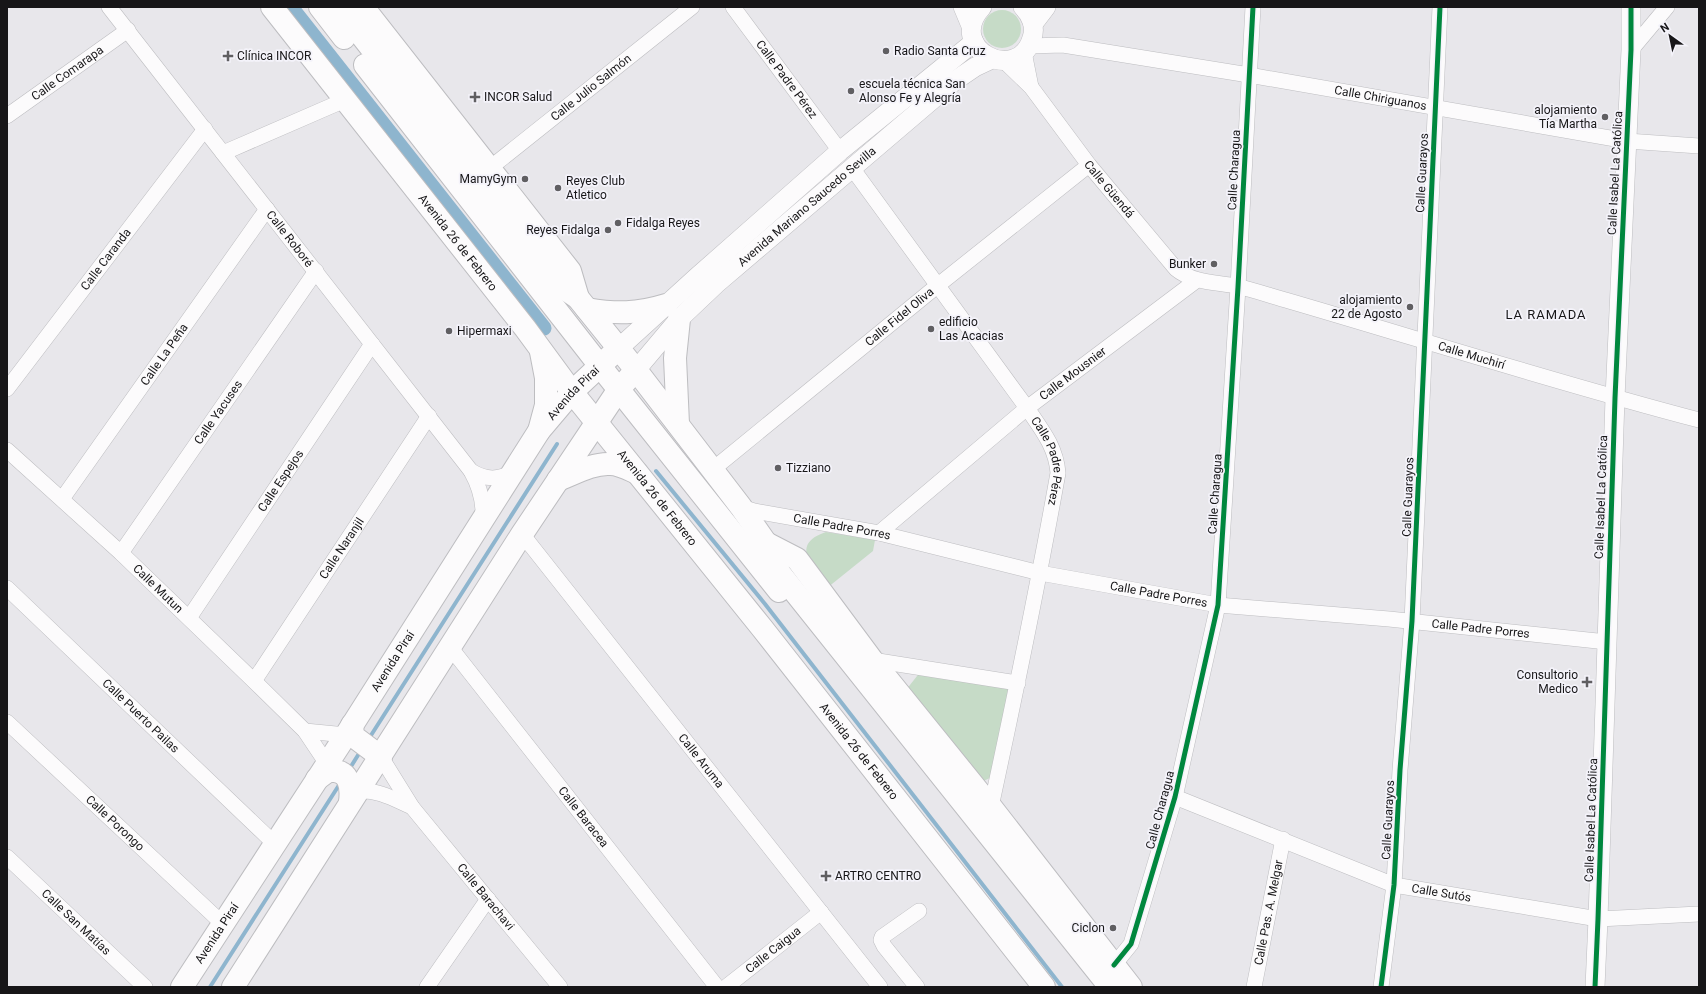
<svg xmlns="http://www.w3.org/2000/svg" width="1706" height="994" viewBox="0 0 1706 994" font-family="Roboto,sans-serif">
  <style>
    .green { fill: #c6dbc7 }
    .lines { fill: none; stroke-linecap: round; stroke-linejoin: round }
    .stream { stroke: #8eb5ce; stroke-width: 4 }
    .canal { stroke: #8eb5ce; stroke-width: 15 }
    .minor-casing { stroke: #bdbdc0; stroke-width: 16 }
    .tertiary-casing { stroke: #bdbdc0; stroke-width: 20 }
    .secondary-casing { stroke: #bdbdc0; stroke-width: 24 }
    .primary-casing { stroke: #bdbdc0; stroke-width: 24 }
    .minor { stroke: #fcfbfc; stroke-width: 15 }
    .tertiary { stroke: #fcfbfc; stroke-width: 19 }
    .secondary { stroke: #fcfbfc; stroke-width: 22 }
    .primary { stroke: #fcfbfc; stroke-width: 22 }
    .cycleway-casing { stroke: #f4f3fa; stroke-width: 8 }
    .cycleway { stroke: #00873e; stroke-width: 5 }
    .poi-dot { fill: #605f62; stroke: #f4f3fa; stroke-width: 1.5 }
    .labels { text-anchor: middle; stroke-width: 3.5; stroke-linejoin: round; paint-order: stroke }
    .poi-label { font-size: 12px; fill: #171618; stroke: #f4f3fa; text-anchor: start }
    .street-label { font-size: 12px; fill: #171618; stroke: #f4f3fa }
    .neighbourhood-label { font-size: 13px; letter-spacing: 1px; fill: #171618; stroke: #f4f3fa }
  </style>
  <rect width="100%" height="100%" fill="#e8e7eb"/>
  <!-- green -->
  <g class="green">
    <circle cx="1002" cy="29" r="19"/>
    <path d="M826 532 875 540 873 551 827 588C813 568 789 544 826 532Z"/>
    <polygon points="921,671 1011,686 990,778 981,782 906,690"/>
  </g>
  <g class="lines">
    <!-- stream -->
    <g class="stream">
      <polyline points="656,471 765,604 1062,987"/>
      <polyline points="368,740 557,444"/>
      <polyline points="350,768 360,752"/>
      <polyline points="210,987 341,782"/>
    </g>
    <!-- canal -->
    <polyline class="canal" points="291,7 544,328"/>
    <defs>
      <g id="minor">
        <path id="s1" d="M109 7 471 471C480 487 484 501 483 519"/>
        <path id="s2" d="M733 7 840 151"/>
        <polyline points="961,7 971,31"/>
        <path id="s3" d="M1029 46 1063 45 1249 75 1627 141 1699 146"/>
        <polyline points="1631,50 1667,7"/>
        <polyline points="1024,52 1031,87"/>
        <path id="s4" d="M1004 61 1031 87 1089 165 1176 269C1193 283 1216 282 1236 286 1254 290 1271 296 1289 301 1426 341 1561 384 1699 420"/>
        <path id="s5" d="M7 116 128 30"/>
        <polyline points="223,153 345,100"/>
        <path id="s6" d="M490 168 692 7"/>
        <path id="s7" d="M852 168 1027 408C1042 430 1056 447 1058 473 1038 585 1015 696 991 807"/>
        <path id="s8" d="M7 389 205 129"/>
        <path id="s9" d="M7 450 121 553 254 681 305 731 327 764"/>
        <path id="s10" d="M712 470 937 286 1089 165"/>
        <path d="M471 471C486 480 498 480 514 472"/>
        <path id="s11" d="M62 499 267 209"/>
        <path id="s12" d="M741 507 754 511 879 533 1040 573 1218 605 1389 619 1607 642"/>
        <path id="s13" d="M879 533 1027 408 1197 280"/>
        <path id="s14" d="M522 534 880 987"/>
        <path id="s15" d="M121 553 316 271"/>
        <path id="s16" d="M7 588 275 844"/>
        <path id="s17" d="M189 618 372 344"/>
        <path id="s18" d="M450 647 717 987"/>
        <polyline points="872,660 1018,683"/>
        <path id="s19" d="M254 681 429 416"/>
        <path id="s20" d="M7 722 223 924"/>
        <polyline points="305,731 346,735"/>
        <path id="s21" d="M381 757 412 807 560 987"/>
        <path d="M357 791C377 789 394 799 412 807"/>
        <path id="s22" d="M1175 797 1394 885 1598 919 1699 914"/>
        <path id="s23" d="M7 857 145 987"/>
        <polyline points="1114,965 1131,944 1175,797 1218,605 1238,287 1253,7"/>
        <polyline points="427,987 488,899"/>
        <path id="s24" d="M726 987 821 912"/>
        <polyline points="917,987 884,946 881,940 882,937 919,911"/>
        <path id="s25" d="M1254 987 1283 839"/>
        <polyline points="1381,987 1394,885 1400,770 1412,621 1440,7"/>
      </g>
      <g id="tertiary">
        <path d="M982 7C944 48 1018 86 1032 38 1036 27 1031 15 1023 7"/>
        <polyline points="1033,24 1046,7"/>
        <polyline points="619,348 697,277 840,151 974,42"/>
        <path id="s26" d="M636 370 679 319 716 284 953 82 975 67 992 59"/>
        <polyline points="1595,987 1598,919 1615,398 1631,50 1631,7"/>
      </g>
      <g id="secondary">
        <polyline points="352,725 353,736 381,757"/>
        <path d="M317 779 328 771C349 769 352 785 350 802"/>
        <path id="s27" d="M182 987 346 735 539 431 572 392 619 348"/>
        <polyline points="233,987 522,534 619,389 636,370"/>
      </g>
      <g id="primary">
        <path id="s28" d="M272 7 525 328 572 392 762 628 1044 987"/>
        <polyline points="320,7 344,38"/>
        <polyline points="339,7 555,282 578,298 636,370 741,507 766,543 778,571 1110,987"/>
        <polyline points="363,7 570,271 578,298"/>
        <polyline points="365,65 600,366 779,591"/>
        <path d="M587 309C616 314 637 314 666 305"/>
        <polyline points="678,424 675,358 679,319"/>
        <polyline points="539,431 546,405 546,378 541,352"/>
        <path d="M558 480C574 474 592 463 610 464 619 464 628 469 637 473"/>
        <polyline points="766,543 797,559 872,660 991,807 1131,987"/>
      </g>
    </defs>
    <!-- minor casing -->
    <use href="#minor" class="minor-casing"/>
    <!-- tertiary casing -->
    <use href="#tertiary" class="tertiary-casing"/>
    <!-- secondary casing -->
    <use href="#secondary" class="secondary-casing"/>
    <!-- primary casing -->
    <use href="#primary" class="primary-casing"/>
    <!-- minor -->
    <use href="#minor" class="minor"/>
    <!-- tertiary -->
    <use href="#tertiary" class="tertiary"/>
    <!-- secondary -->
    <use href="#secondary" class="secondary"/>
    <!-- primary -->
    <use href="#primary" class="primary"/>
    <defs>
      <g id="cycleway">
        <polyline points="1114,965 1131,944 1175,797 1218,605 1238,287 1253,7"/>
        <polyline points="1381,987 1394,885 1400,770 1412,621 1440,7"/>
        <polyline points="1595,987 1598,919 1615,398 1631,50 1631,7"/>
      </g>
    </defs>
    <!-- cycleway casing -->
    <use href="#cycleway" class="cycleway-casing"/>
    <!-- cycleway -->
    <use href="#cycleway" class="cycleway"/>
  </g>
  <!-- markers -->
  <g class="poi-dot">
    <circle cx="886" cy="51" r="4"/>
    <path d="M226 50h4v4h4v4h-4v4h-4v-4h-4v-4h4z"/>
    <circle cx="851" cy="91" r="4"/>
    <path d="M473 91h4v4h4v4h-4v4h-4v-4h-4v-4h4z"/>
    <circle cx="1605" cy="117" r="4"/>
    <circle cx="525" cy="179" r="4"/>
    <circle cx="558" cy="188" r="4"/>
    <circle cx="618" cy="223" r="4"/>
    <circle cx="608" cy="230" r="4"/>
    <circle cx="1214" cy="264" r="4"/>
    <circle cx="1410" cy="307" r="4"/>
    <circle cx="931" cy="329" r="4"/>
    <circle cx="449" cy="331" r="4"/>
    <circle cx="778" cy="468" r="4"/>
    <path d="M1585 676h4v4h4v4h-4v4h-4v-4h-4v-4h4z"/>
    <path d="M824 870h4v4h4v4h-4v4h-4v-4h-4v-4h4z"/>
    <circle cx="1113" cy="928" r="4"/>
  </g>
  <g class="labels">
    <!-- poi labels -->
    <g class="poi-label">
      <text x="894" y="55">Radio Santa Cruz</text>
      <text x="237" y="60">Clínica INCOR</text>
      <text x="859" y="88">escuela técnica San<tspan x="859" dy="14">Alonso Fe y Alegría</tspan></text>
      <text x="484" y="101">INCOR Salud</text>
      <text x="1597" y="114" text-anchor="end">alojamiento<tspan x="1597" dy="14">Tía Martha</tspan></text>
      <text x="517" y="183" text-anchor="end">MamyGym</text>
      <text x="566" y="185">Reyes Club<tspan x="566" dy="14">Atletico</tspan></text>
      <text x="626" y="227">Fidalga Reyes</text>
      <text x="600" y="234" text-anchor="end">Reyes Fidalga</text>
      <text x="1206" y="268" text-anchor="end">Bunker</text>
      <text x="1402" y="304" text-anchor="end">alojamiento<tspan x="1402" dy="14">22 de Agosto</tspan></text>
      <text x="939" y="326">edificio<tspan x="939" dy="14">Las Acacias</tspan></text>
      <text x="457" y="335">Hipermaxi</text>
      <text x="786" y="472">Tizziano</text>
      <text x="1578" y="679" text-anchor="end">Consultorio<tspan x="1578" dy="14">Medico</tspan></text>
      <text x="835" y="880">ARTRO CENTRO</text>
      <text x="1105" y="932" text-anchor="end">Ciclon</text>
    </g>
    <!-- street labels -->
    <g class="street-label">
      <text dy="4" stroke="none"><textPath href="#s5" startOffset="74">Calle Comarapa</textPath></text>
      <text dy="4" stroke="none"><textPath href="#s2" startOffset="90">Calle Padre Pérez</textPath></text>
      <text dy="4" stroke="none"><textPath href="#s6" startOffset="129">Calle Julio Salmón</textPath></text>
      <text dy="4" stroke="none"><textPath href="#s3" startOffset="356">Calle Chiriguanos</textPath></text>
      <text transform="translate(1234 170) rotate(-87)" y="4">Calle Charagua</text>
      <text transform="translate(1422 173) rotate(-87)" y="4">Calle Guarayos</text>
      <text transform="translate(1615 173) rotate(-87)" y="4">Calle Isabel La Católica</text>
      <text dy="4" stroke="none"><textPath href="#s4" startOffset="166">Calle Güendá</textPath></text>
      <text dy="4" stroke="none"><textPath href="#s26" startOffset="237">Avenida Mariano Saucedo Sevilla</textPath></text>
      <text dy="4" stroke="none"><textPath href="#s1" startOffset="294">Calle Roboré</textPath></text>
      <text dy="4" stroke="none"><textPath href="#s28" startOffset="300">Avenida 26 de Febrero</textPath></text>
      <text dy="4" stroke="none"><textPath href="#s8" startOffset="163">Calle Caranda</textPath></text>
      <text dy="4" stroke="none"><textPath href="#s10" startOffset="242">Calle Fidel Oliva</textPath></text>
      <text dy="4" stroke="none"><textPath href="#s11" startOffset="177">Calle La Peña</textPath></text>
      <text dy="4" stroke="none"><textPath href="#s4" startOffset="579">Calle Muchirí</textPath></text>
      <text dy="4" stroke="none"><textPath href="#s13" startOffset="251">Calle Mousnier</textPath></text>
      <text dy="4" stroke="none"><textPath href="#s27" startOffset="712">Avenida Piraí</textPath></text>
      <text dy="4" stroke="none"><textPath href="#s15" startOffset="171">Calle Yacuses</textPath></text>
      <text dy="4" stroke="none"><textPath href="#s7" startOffset="356">Calle Padre Pérez</textPath></text>
      <text dy="4" stroke="none"><textPath href="#s17" startOffset="165">Calle Espejos</textPath></text>
      <text transform="translate(1215 494) rotate(-86)" y="4">Calle Charagua</text>
      <text transform="translate(1408 497) rotate(-88)" y="4">Calle Guarayos</text>
      <text transform="translate(1601 497) rotate(-88)" y="4">Calle Isabel La Católica</text>
      <text dy="4" stroke="none"><textPath href="#s28" startOffset="624">Avenida 26 de Febrero</textPath></text>
      <text dy="4" stroke="none"><textPath href="#s12" startOffset="103">Calle Padre Porres</textPath></text>
      <text dy="4" stroke="none"><textPath href="#s19" startOffset="159">Calle Naranjil</textPath></text>
      <text dy="4" stroke="none"><textPath href="#s9" startOffset="205">Calle Mutun</textPath></text>
      <text dy="4" stroke="none"><textPath href="#s12" startOffset="427">Calle Padre Porres</textPath></text>
      <text dy="4" stroke="none"><textPath href="#s12" startOffset="751">Calle Padre Porres</textPath></text>
      <text dy="4" stroke="none"><textPath href="#s27" startOffset="388">Avenida Piraí</textPath></text>
      <text dy="4" stroke="none"><textPath href="#s16" startOffset="185">Calle Puerto Pailas</textPath></text>
      <text dy="4" stroke="none"><textPath href="#s28" startOffset="948">Avenida 26 de Febrero</textPath></text>
      <text dy="4" stroke="none"><textPath href="#s14" startOffset="289">Calle Aruma</textPath></text>
      <text transform="translate(1160 810) rotate(-75)" y="4">Calle Charagua</text>
      <text dy="4" stroke="none"><textPath href="#s18" startOffset="216">Calle Baracea</textPath></text>
      <text transform="translate(1388 820) rotate(-87)" y="4">Calle Guarayos</text>
      <text transform="translate(1591 820) rotate(-88)" y="4">Calle Isabel La Católica</text>
      <text dy="4" stroke="none"><textPath href="#s20" startOffset="148">Calle Porongo</textPath></text>
      <text dy="4" stroke="none"><textPath href="#s22" startOffset="284">Calle Sutós</textPath></text>
      <text dy="4" stroke="none"><textPath href="#s21" startOffset="175">Calle Barachavi</textPath></text>
      <text dy="4" stroke="none"><textPath href="#s25" startOffset="76">Calle Pas. A. Melgar</textPath></text>
      <text dy="4" stroke="none"><textPath href="#s23" startOffset="95">Calle San Matías</textPath></text>
      <text dy="4" stroke="none"><textPath href="#s27" startOffset="64">Avenida Piraí</textPath></text>
      <text dy="4" stroke="none"><textPath href="#s24" startOffset="60">Calle Caigua</textPath></text>
    </g>
    <!-- neighbourhood labels -->
    <g class="neighbourhood-label">
      <text x="1546" y="319">LA RAMADA</text>
    </g>
  </g>
  <!-- border -->
  <rect width="1706" height="994" fill="none" stroke="#171618" stroke-width="16"/>
  <!-- north arrow -->
  <g transform="translate(1670 36) rotate(327)" stroke="#f4f3fa" stroke-width="3" paint-order="stroke">
  <path d="M0-3L7 15L0 10L-7 15Z" fill="#171618"/>
  <text y="-6" font-size="11" font-weight="bold" text-anchor="middle" fill="#171618">N</text>
  </g>
</svg>
